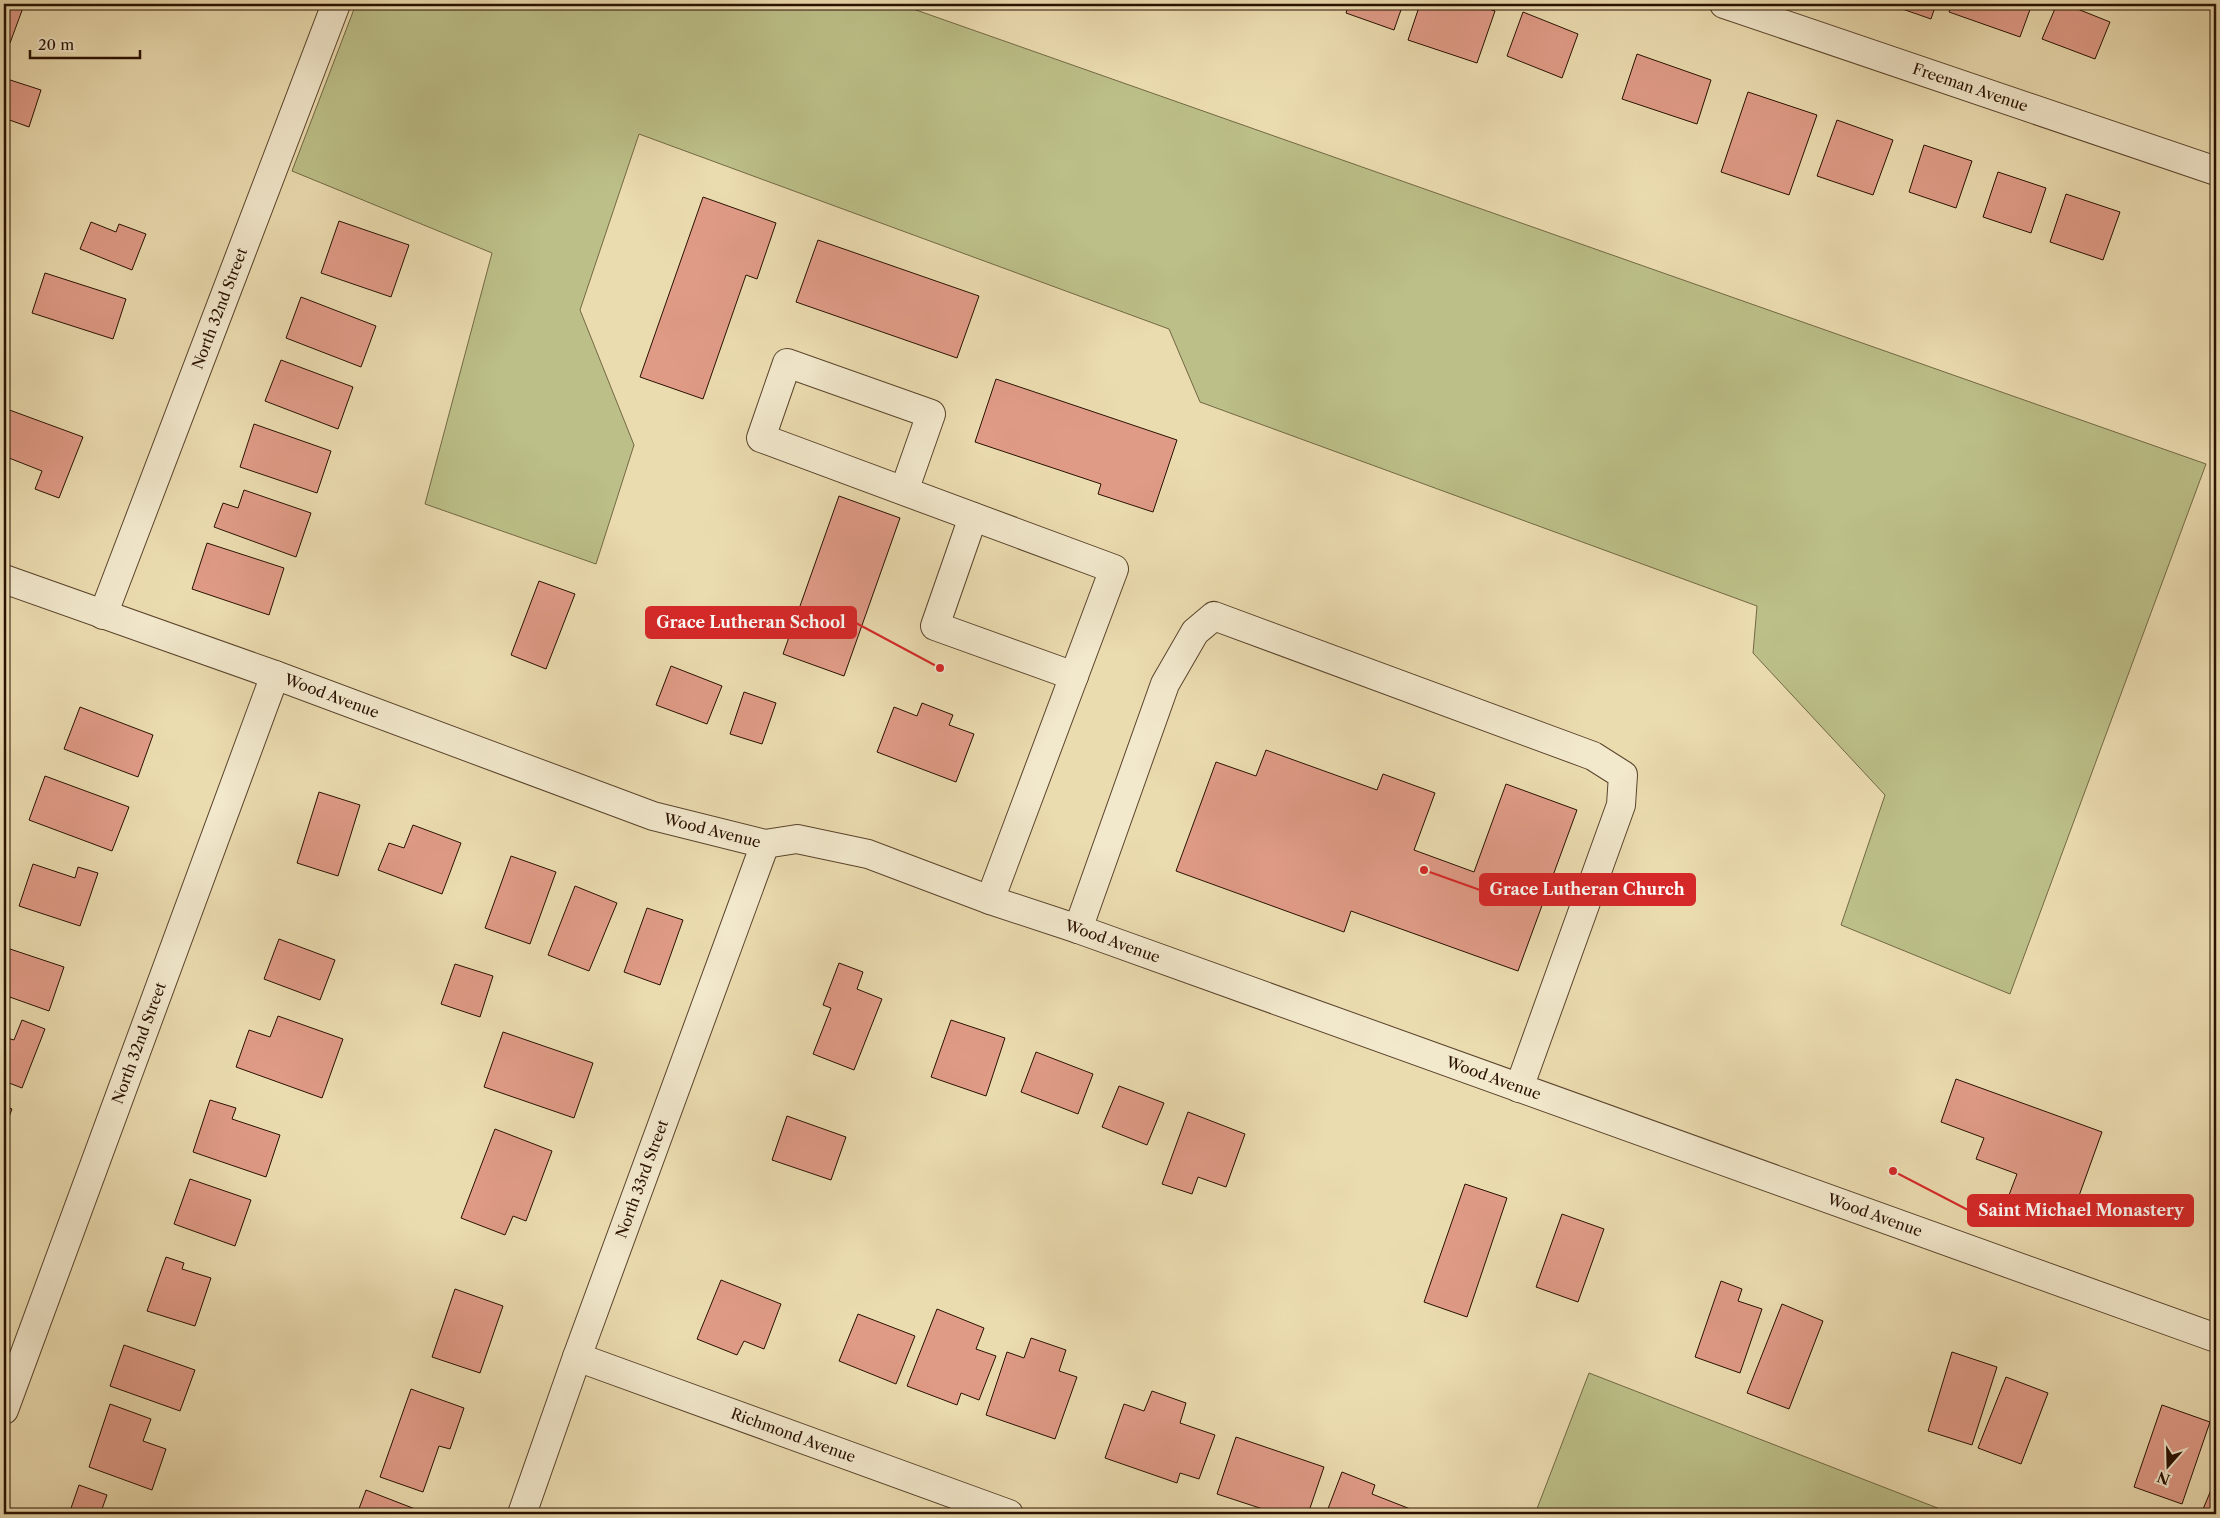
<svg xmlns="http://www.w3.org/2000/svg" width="2220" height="1518" viewBox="0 0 2220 1518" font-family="'Libre Caslon Text',serif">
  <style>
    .green { fill: #bcbf88; stroke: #726844 }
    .building { fill: #e09b87; stroke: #291100 }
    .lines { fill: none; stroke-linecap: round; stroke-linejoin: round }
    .minor-casing { stroke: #5a442c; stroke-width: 30 }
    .minor { stroke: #f2e8cc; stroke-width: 28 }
    .labels { text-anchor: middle; stroke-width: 4; stroke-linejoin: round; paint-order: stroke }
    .street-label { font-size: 15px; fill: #291100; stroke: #f2e8cc }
    .leader { fill: none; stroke: #d62828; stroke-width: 2 }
    .callout-dot { fill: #d62828; stroke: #f2e8cc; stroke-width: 2 }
    .callout { fill: #d62828; stroke: #d62828; stroke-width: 2 }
    .callout-label { font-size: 16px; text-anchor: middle; font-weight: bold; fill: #fff }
  </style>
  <rect width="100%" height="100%" fill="#ebdcb0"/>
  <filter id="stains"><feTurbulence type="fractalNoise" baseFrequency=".004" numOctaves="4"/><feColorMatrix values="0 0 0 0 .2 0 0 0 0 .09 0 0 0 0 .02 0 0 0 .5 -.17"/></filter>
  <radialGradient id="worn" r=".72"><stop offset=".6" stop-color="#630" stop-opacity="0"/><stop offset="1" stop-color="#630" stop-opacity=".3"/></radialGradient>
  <!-- green -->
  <g class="green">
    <polygon points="356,4 899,4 2206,464 2010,994 1841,925 1885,795 1753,653 1757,606 1200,402 1169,329 639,134 580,310 634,445 596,564 425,504 492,253 292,171"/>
    <polygon points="1589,1373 1953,1514 1535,1514"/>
  </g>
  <!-- building -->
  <g class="building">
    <polygon points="4,4 24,5 10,43 4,41"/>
    <polygon points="1349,4 1403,4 1394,30 1346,13"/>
    <polygon points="1420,4 1474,4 1495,11 1477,63 1408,40"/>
    <polygon points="1888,4 1936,4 1931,19"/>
    <polygon points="1952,4 2032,4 2020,37 1949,12"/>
    <polygon points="2057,4 2065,4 2110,22 2095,59 2042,39"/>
    <polygon points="1523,12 1578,34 1562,78 1507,56"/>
    <polygon points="1637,54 1711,80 1697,124 1622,99"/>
    <polygon points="4,78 41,90 29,127 4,118"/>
    <polygon points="1748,92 1817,115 1789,195 1721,172"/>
    <polygon points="1837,120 1893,140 1873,195 1817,176"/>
    <polygon points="1924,145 1972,161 1956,208 1909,192"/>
    <polygon points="1998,172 2046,188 2031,233 1983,217"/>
    <polygon points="2066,194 2120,212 2103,260 2050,242"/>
    <polygon points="703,197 776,223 757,279 746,275 703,399 640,377"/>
    <polygon points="339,221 409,245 391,297 321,273"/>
    <polygon points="91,222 116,232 119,224 146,234 132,270 80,249"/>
    <polygon points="818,240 979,296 957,358 796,302"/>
    <polygon points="45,273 126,299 113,339 32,313"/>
    <polygon points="301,297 376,326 361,367 286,338"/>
    <polygon points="281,360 353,387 338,429 265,401"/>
    <polygon points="996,379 1177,440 1153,512 1098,494 1101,484 975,442"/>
    <polygon points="4,408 83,437 59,498 35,489 42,471 4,456"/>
    <polygon points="254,424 331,451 317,493 240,467"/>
    <polygon points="244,490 311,513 296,557 214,527 223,503 238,508"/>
    <polygon points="839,496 900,518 844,676 783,654"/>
    <polygon points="207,543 284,568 269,615 192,589"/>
    <polygon points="539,581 575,594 546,669 511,655"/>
    <polygon points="671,666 722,686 707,724 656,705"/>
    <polygon points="744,692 776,703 762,744 730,734"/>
    <polygon points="922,703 953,715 949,725 974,734 956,782 877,752 894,707 917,716"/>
    <polygon points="80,707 153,735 138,777 64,749"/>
    <polygon points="1266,750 1377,790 1383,774 1435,793 1414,850 1474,872 1506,784 1577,810 1518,971 1351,911 1344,932 1176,871 1216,762 1256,776"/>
    <polygon points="45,776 129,807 112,851 29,820"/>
    <polygon points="319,792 360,805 338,876 297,863"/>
    <polygon points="413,825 461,843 442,894 378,870 389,843 404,848"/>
    <polygon points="511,856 556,872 530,944 485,928"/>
    <polygon points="33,864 75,878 78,867 98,873 80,926 19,906"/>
    <polygon points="575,886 617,903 589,971 548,955"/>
    <polygon points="647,908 683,920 660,985 624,972"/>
    <polygon points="279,939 335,960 320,1000 264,979"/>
    <polygon points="4,947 64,967 49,1011 4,995"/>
    <polygon points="839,963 863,972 857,989 882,999 854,1070 813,1054 831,1008 823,1005"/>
    <polygon points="455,964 493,976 480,1017 441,1004"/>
    <polygon points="278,1016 343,1039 322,1098 236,1067 249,1030 270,1037"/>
    <polygon points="22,1020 45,1029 22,1088 4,1081 4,1037 14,1040"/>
    <polygon points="951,1020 1005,1038 986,1096 931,1077"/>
    <polygon points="503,1032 593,1063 574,1118 484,1087"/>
    <polygon points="1036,1052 1093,1074 1078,1114 1021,1092"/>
    <polygon points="1956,1079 2102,1132 2071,1218 2009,1195 2017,1174 1976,1159 1984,1138 1941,1122"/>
    <polygon points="1119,1086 1164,1103 1147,1145 1102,1127"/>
    <polygon points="210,1100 236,1108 232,1119 280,1135 266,1177 193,1152"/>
    <polygon points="4,1106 12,1109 4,1130"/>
    <polygon points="1188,1112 1245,1134 1226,1187 1198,1177 1192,1194 1162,1184"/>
    <polygon points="787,1116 846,1137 831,1180 772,1160"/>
    <polygon points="495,1129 552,1151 526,1221 513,1216 505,1235 461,1218"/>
    <polygon points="190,1179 251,1200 235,1246 174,1224"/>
    <polygon points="1465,1184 1507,1198 1467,1317 1424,1302"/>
    <polygon points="1562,1214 1604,1229 1578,1302 1536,1287"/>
    <polygon points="166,1257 184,1263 182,1269 211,1278 195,1326 147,1311"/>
    <polygon points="721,1280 781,1304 764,1349 744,1341 737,1355 697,1339"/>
    <polygon points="1721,1281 1742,1289 1738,1301 1762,1309 1740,1373 1695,1357"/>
    <polygon points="455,1289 503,1306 480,1373 432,1357"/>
    <polygon points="1782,1304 1823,1321 1789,1409 1747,1393"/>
    <polygon points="937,1309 984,1328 976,1349 996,1356 979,1400 961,1393 957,1405 907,1386"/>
    <polygon points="858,1314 915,1336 896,1384 839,1361"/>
    <polygon points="1031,1338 1066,1350 1059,1371 1077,1377 1055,1439 986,1415 1007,1352 1024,1358"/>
    <polygon points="124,1345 195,1370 180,1411 110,1386"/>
    <polygon points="1952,1352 1997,1367 1972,1445 1928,1431"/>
    <polygon points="2006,1377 2048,1393 2021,1464 1978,1448"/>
    <polygon points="411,1389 464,1408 450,1449 439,1446 423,1492 380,1477"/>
    <polygon points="1152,1391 1186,1403 1180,1423 1215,1435 1199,1479 1180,1473 1177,1483 1105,1458 1124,1404 1144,1411"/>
    <polygon points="110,1404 151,1419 143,1441 166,1449 152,1490 89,1467"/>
    <polygon points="2162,1405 2210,1422 2182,1504 2134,1487"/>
    <polygon points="1236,1437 1324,1467 1308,1514 1278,1514 1217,1494"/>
    <polygon points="1342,1472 1375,1485 1372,1494 1418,1512 1417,1514 1326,1514"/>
    <polygon points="2216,1478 2216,1514 2201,1514"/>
    <polygon points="79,1485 107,1495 102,1509 118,1514 69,1514"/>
    <polygon points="366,1490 428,1514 357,1514"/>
  </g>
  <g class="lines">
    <defs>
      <g id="minor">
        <path id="s1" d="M1724 4 2216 171"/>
        <polyline points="904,491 931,414 787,363 761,438 1114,569 990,900"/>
        <polyline points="973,517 935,626 1074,676"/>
        <path id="s2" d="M4 579 275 675 653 816 765 844 797 839 868 854 990 900 1078 929 2216 1338"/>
        <path id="s3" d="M103 615 336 4"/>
        <polyline points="1078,929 1165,684 1195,632 1214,616 1593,756 1623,775 1621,805 1519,1088"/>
        <path id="s4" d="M577 1357 1009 1514"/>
        <path id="s5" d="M4 1410 275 675"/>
        <path id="s6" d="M522 1514 577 1357 765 844"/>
      </g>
    </defs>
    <!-- minor casing -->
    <use href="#minor" class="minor-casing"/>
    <!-- minor -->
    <use href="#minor" class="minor"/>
  </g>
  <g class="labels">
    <!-- street labels -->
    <g class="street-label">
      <text dy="5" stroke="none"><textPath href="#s1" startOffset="260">Freeman Avenue</textPath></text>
      <text dy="5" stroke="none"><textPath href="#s3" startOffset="328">North 32nd Street</textPath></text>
      <text dy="5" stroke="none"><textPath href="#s2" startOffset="348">Wood Avenue</textPath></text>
      <text dy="5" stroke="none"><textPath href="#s2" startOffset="752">Wood Avenue</textPath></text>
      <text dy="5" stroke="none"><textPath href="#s2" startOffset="1171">Wood Avenue</textPath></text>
      <text dy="5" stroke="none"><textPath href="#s5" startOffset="391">North 32nd Street</textPath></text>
      <text dy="5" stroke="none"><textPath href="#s2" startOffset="1576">Wood Avenue</textPath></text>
      <text dy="5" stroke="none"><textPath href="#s6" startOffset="356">North 33rd Street</textPath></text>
      <text dy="5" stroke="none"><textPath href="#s2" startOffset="1981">Wood Avenue</textPath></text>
      <text dy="5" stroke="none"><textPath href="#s4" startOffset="230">Richmond Avenue</textPath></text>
    </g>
  </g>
  <!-- callouts -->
  <path class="leader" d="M940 668L856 623M1424 870L1480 890M1893 1171L1968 1210"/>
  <g class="callout-dot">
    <circle cx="940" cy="668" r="5"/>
    <circle cx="1424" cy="870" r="5"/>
    <circle cx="1893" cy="1171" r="5"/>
  </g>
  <g class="callout">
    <rect x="646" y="607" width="210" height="31" rx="5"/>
    <rect x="1480" y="874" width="215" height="31" rx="5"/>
    <rect x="1968" y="1195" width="225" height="31" rx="5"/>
  </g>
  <g class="callout-label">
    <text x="751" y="628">Grace Lutheran School</text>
    <text x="1587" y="895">Grace Lutheran Church</text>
    <text x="2081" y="1216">Saint Michael Monastery</text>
  </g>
  <!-- margin -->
  <rect width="2220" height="1518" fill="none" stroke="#ebdcb0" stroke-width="20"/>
  <rect x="5" y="5" width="2210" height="1508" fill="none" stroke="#291100" stroke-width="2.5"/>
  <rect x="10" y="10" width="2200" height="1498" fill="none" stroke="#291100"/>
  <!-- north arrow -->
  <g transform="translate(2168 1466) rotate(200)" stroke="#f2e8cc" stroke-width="4" paint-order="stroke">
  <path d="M0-4L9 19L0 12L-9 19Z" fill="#291100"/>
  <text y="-8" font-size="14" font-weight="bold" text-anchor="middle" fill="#291100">N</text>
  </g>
  <!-- scale -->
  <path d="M30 50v8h110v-8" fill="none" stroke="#291100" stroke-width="2.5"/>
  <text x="38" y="50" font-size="15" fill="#291100" stroke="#f2e8cc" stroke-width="4" paint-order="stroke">20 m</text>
  <rect width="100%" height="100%" filter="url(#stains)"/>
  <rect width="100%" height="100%" fill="url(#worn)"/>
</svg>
